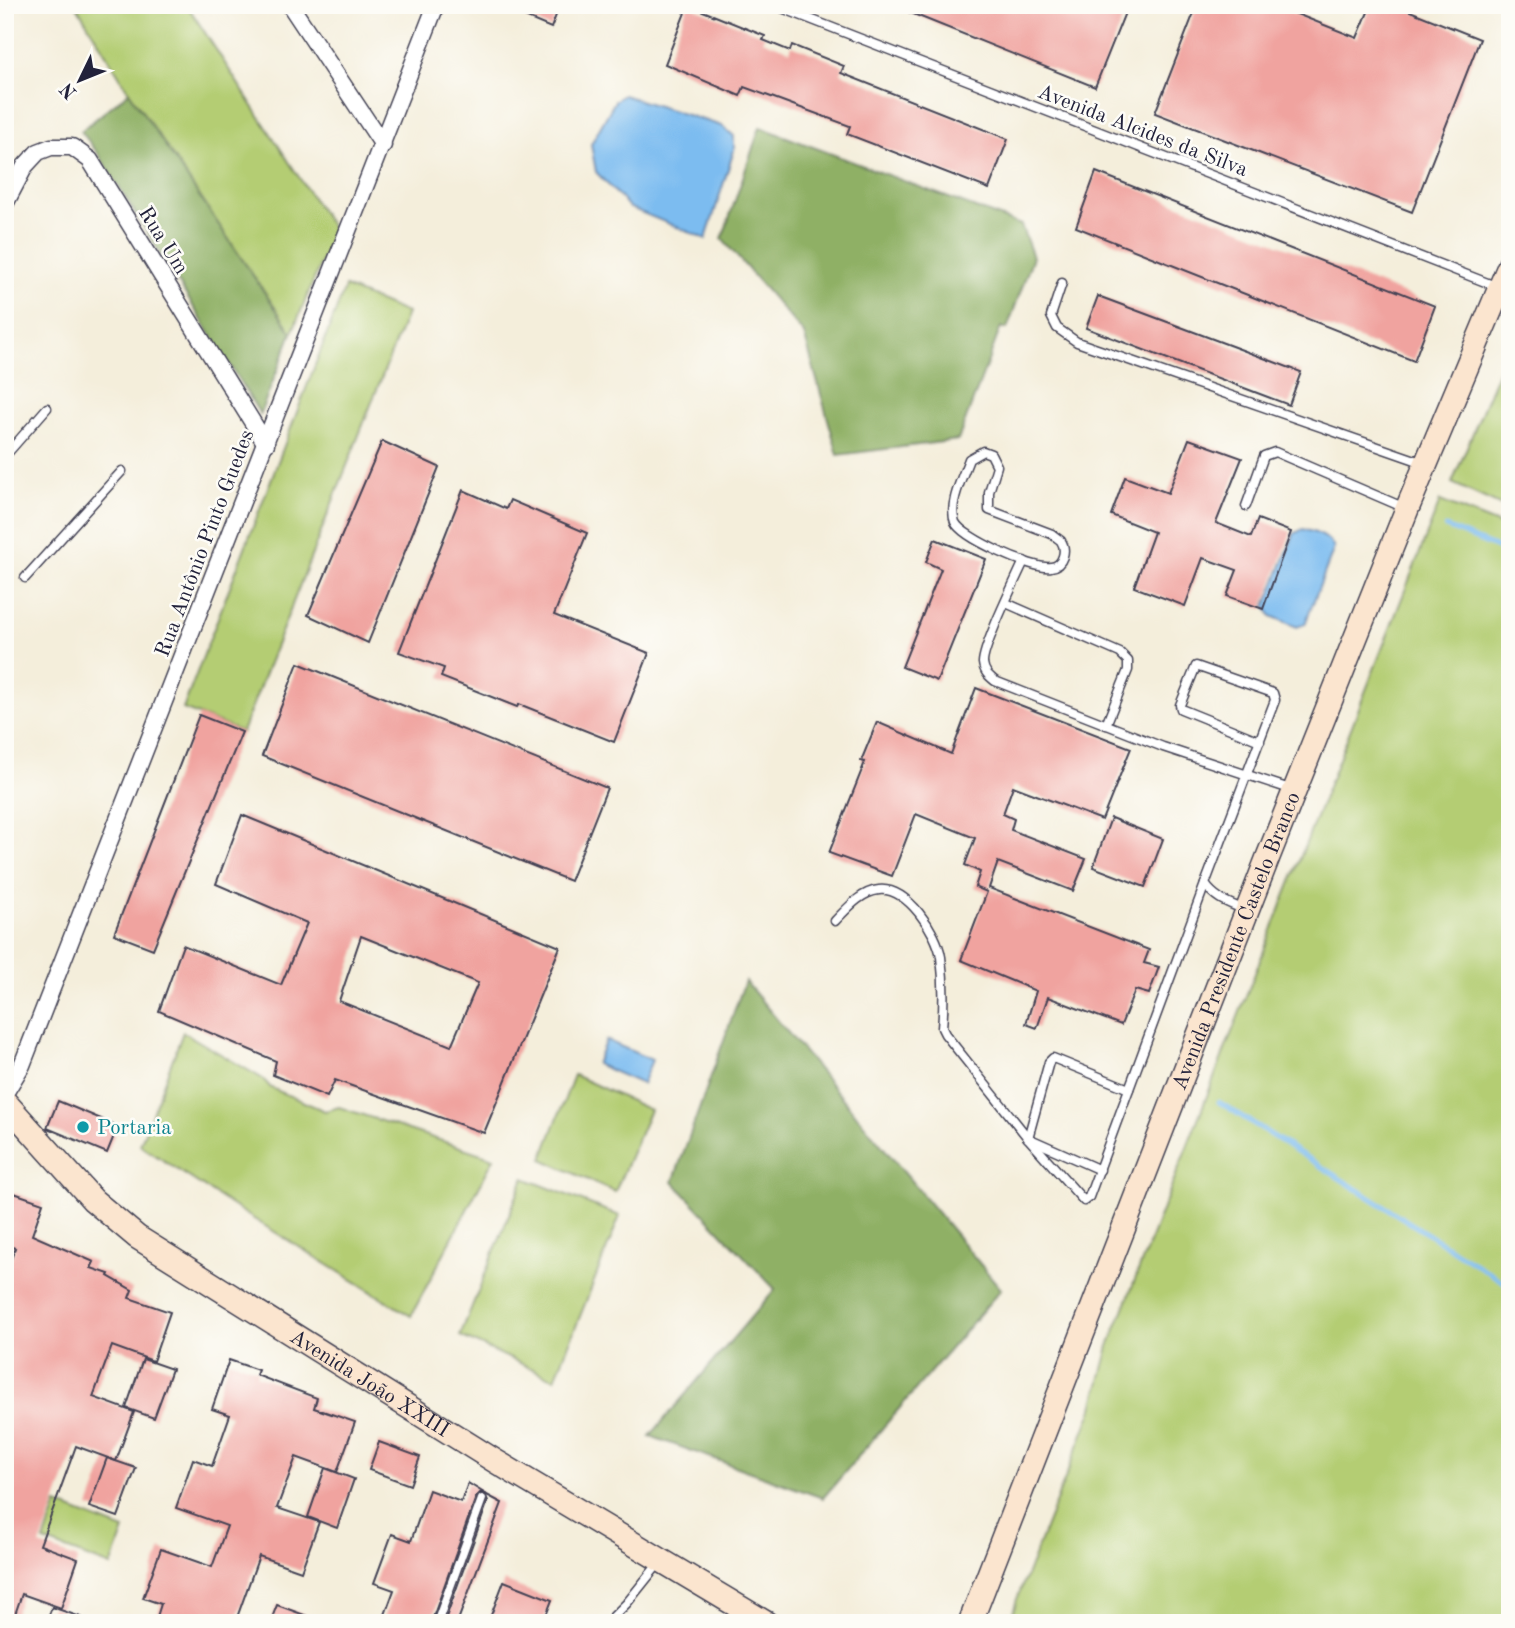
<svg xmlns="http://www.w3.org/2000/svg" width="1515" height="1628" viewBox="0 0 1515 1628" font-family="'Old Standard TT',serif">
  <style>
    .green { fill: #b4cd73; stroke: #6b7857; stroke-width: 2 }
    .forest { fill: #8fb065; stroke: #586950; stroke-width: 2 }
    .water { fill: #7bbcf0; stroke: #4e6f96; stroke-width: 2 }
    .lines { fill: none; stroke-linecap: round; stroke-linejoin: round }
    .stream { stroke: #7bbcf0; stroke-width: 5 }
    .building { fill: #f0a39f; fill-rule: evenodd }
    .lane-casing { stroke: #424153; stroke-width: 11 }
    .street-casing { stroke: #424153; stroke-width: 19 }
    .secondary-casing { stroke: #424153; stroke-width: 26 }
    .lane { stroke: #fff; stroke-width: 8 }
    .street { stroke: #fff; stroke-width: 16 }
    .secondary { stroke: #fbe5cf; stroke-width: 23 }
    .culture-dot { fill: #0f9aa8; stroke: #fdfcf7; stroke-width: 2.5 }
    .labels { text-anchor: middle; stroke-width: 5; stroke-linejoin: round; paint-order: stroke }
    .street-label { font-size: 21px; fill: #22223b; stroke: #fdfcf7 }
    .culture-label { font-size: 21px; fill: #0d838f; stroke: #fdfcf7; text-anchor: start }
  </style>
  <rect width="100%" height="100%" fill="#fdfcf7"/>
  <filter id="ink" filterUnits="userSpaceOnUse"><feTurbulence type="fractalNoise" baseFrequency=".0143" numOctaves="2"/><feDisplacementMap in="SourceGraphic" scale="14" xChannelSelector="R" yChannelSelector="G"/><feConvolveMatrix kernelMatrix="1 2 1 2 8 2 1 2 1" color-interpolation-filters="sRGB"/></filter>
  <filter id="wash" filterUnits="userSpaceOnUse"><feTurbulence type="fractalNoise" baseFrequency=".00686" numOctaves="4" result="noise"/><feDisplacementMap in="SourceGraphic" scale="28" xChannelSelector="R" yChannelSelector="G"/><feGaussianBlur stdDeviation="1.57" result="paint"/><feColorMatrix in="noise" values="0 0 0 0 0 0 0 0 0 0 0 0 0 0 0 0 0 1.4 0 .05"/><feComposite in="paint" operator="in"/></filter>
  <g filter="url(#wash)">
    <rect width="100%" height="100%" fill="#f4eedb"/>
    <!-- green -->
    <g class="green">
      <polygon points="76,5 187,5 334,231 292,333 129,92"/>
      <polygon points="345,287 407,313 242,732 183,709"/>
      <polygon points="1510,344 1510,510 1452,483"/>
      <polygon points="1440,501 1510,529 1510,1623 1010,1623 1017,1599 1092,1411 1109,1346"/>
      <polygon points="183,1032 263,1079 271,1088 325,1111 339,1107 494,1158 411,1316 236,1208 140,1145"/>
      <polygon points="574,1075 650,1110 615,1192 542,1159"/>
      <polygon points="524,1178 620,1216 555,1379 460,1336"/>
      <polygon points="57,1504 124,1530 111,1566 44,1541"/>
    </g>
    <!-- forest -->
    <g class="forest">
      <polygon points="129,92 292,333 260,414 99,155 81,131"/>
      <polygon points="760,127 1021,225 1033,257 1007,329 1001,327 958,440 838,455 804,334 722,239"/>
      <polygon points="745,981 1001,1289 823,1498 650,1436 775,1289 673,1182"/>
    </g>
    <!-- water -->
    <g class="water">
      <polygon points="623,95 722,126 734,136 734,150 706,239 630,208 596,172 591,144 615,101"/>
      <path d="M1303 529C1316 533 1327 535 1334 548L1305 624 1297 627 1271 616 1266 606 1294 534Z"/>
      <polygon points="606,1040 652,1060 642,1084 596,1064"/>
    </g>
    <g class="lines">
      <!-- stream -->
      <g class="stream">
        <polyline points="1446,527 1497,548 1510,557"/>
        <polyline points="1219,1102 1510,1286"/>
      </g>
    </g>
    <g id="blocks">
      <!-- building -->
      <g class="building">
        <polygon points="496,5 560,5 551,28"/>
        <polygon points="688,5 765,36 763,40 790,51 792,45 844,66 841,73 1008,139 989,189 847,134 850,126 744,87 740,96 665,64"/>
        <polygon points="891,5 1128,5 1095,87"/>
        <polygon points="1197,5 1274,5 1357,38 1371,5 1395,5 1480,39 1412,212 1155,113"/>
        <polygon points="1096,172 1435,306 1414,361 1076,227"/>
        <polygon points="1098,296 1301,372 1289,405 1086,328"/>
        <polygon points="1189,439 1242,458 1216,523 1251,537 1258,519 1291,532 1263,609 1227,596 1237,570 1203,558 1185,606 1134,587 1154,532 1111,515 1125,477 1168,493"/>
        <polygon points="382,441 439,467 368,643 308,615"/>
        <polygon points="463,490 506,509 510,500 587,533 554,615 649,653 614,742 519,704 517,707 441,677 444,668 399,652"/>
        <polygon points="935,539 986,559 937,681 902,667 941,569 926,562"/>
        <polygon points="298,663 607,788 570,881 262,756"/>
        <polygon points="976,688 1131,748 1102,820 1013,786 1003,814 1014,819 1011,830 1086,859 1073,891 998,862 989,888 1149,950 1144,963 1159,967 1149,994 1135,990 1121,1025 1048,997 1037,1028 1026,1024 1036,991 961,960 987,892 975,887 980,872 965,865 975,838 916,814 892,876 829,853 865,762 861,761 877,722 951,754"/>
        <polygon points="199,715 242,732 153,949 114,934"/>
        <path d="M242 815 560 947 484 1133 335 1080 327 1097 273 1075 276 1061 159 1011 183 945 281 985 307 923 216 884ZM361 936 478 983 451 1046 339 1001Z"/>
        <polygon points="1111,818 1163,839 1145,887 1093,867"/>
        <polygon points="58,1101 118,1126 107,1153 47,1128"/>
        <polygon points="14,1193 43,1203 32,1235 94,1262 91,1268 109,1274 108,1276 132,1290 129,1298 170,1312 153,1361 112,1346 93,1397 134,1412 116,1461 76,1446 40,1545 78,1559 61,1608 22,1594 12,1623 5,1623 5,1277 15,1248 5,1245 5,1218"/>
        <polygon points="143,1359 172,1369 154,1418 126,1408"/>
        <polygon points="229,1360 258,1370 256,1375 317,1398 314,1408 355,1422 337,1472 296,1457 277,1508 319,1522 301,1571 259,1556 235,1623 155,1623 161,1604 143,1598 161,1549 212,1567 227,1526 176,1508 193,1459 212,1466 230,1415 212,1409"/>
        <polygon points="379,1442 420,1457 410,1485 369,1470"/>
        <polygon points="107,1458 136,1468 118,1517 89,1507"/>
        <polygon points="325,1468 354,1479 337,1528 308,1517"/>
        <polygon points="468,1483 484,1493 480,1493 476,1497 431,1623 382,1623 394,1590 374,1583 392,1534 411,1541 429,1490 461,1502"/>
        <polygon points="485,1494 502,1503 457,1623 444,1623 488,1501"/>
        <polygon points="504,1581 552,1600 543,1623 488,1623"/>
        <polygon points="277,1605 321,1621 320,1623 270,1623"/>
        <polygon points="52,1607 92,1621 91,1623 46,1623"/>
      </g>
    </g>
  </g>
  <g filter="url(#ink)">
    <use href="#blocks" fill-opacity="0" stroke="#424153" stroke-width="2"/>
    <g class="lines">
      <defs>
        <g id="lane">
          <polyline points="774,5 1498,287"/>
          <polyline points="1062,283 1051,316 1057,328 1077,342 1424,463"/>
          <path d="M983 451 991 454 997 466 989 492V510L1052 534C1055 537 1058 538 1061 541 1067 550 1063 566 1051 567 1034 570 962 538 955 522 948 504 963 476 969 459Z"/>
          <polyline points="5,456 47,408"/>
          <polyline points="1246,506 1264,456 1275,452 1405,508"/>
          <path d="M1024 561C1015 581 983 646 983 663 984 672 989 676 995 681L1163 747 1293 790"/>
          <polyline points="25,578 122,471"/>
          <polyline points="1006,603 1120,653 1128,661 1128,670 1106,725"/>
          <path d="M1245 910C1229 903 1215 899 1205 884L1275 700 1273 693 1196 666 1180 705 1181 709 1260 741"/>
          <path d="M835 921C847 909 860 892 879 890 907 887 937 932 941 957 944 980 944 1005 942 1028L945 1034 1028 1138 1084 1201 1089 1197 1205 884"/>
          <polyline points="1100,1170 1028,1138 1049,1062 1053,1058 1129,1089"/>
          <polyline points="437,1623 482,1499"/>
          <polyline points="607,1623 627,1603 659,1563"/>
        </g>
        <g id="street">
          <polyline points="290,5 383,145"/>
          <polyline points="5,204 25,166 38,152 51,147 72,147 90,160 266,444"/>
          <polyline points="5,1093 22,1065 436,5"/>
        </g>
        <g id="secondary">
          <path id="s1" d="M5 1102 93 1200 137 1237 495 1461 766 1623"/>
          <path id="s2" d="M970 1623 1268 857 1407 509 1510 264"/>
        </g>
      </defs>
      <!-- lane casing -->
      <use href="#lane" class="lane-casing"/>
      <!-- street casing -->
      <use href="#street" class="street-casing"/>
      <!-- secondary casing -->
      <use href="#secondary" class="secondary-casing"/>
      <!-- lane -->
      <use href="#lane" class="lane"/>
      <!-- street -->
      <use href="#street" class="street"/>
      <!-- secondary -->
      <use href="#secondary" class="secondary"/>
    </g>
  </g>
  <!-- markers -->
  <circle class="culture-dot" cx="83" cy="1127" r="7"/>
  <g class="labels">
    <!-- street labels -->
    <g class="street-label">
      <text transform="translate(1143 130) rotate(21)" y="7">Avenida Alcides da Silva</text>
      <text transform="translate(164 240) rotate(58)" y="7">Rua Um</text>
      <text transform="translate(204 543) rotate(-69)" y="7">Rua Antônio Pinto Guedes</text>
      <text dy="7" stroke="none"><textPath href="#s2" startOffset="732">Avenida Presidente Castelo Branco</textPath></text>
      <text dy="7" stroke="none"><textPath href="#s1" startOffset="464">Avenida João XXIII</textPath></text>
    </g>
    <!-- culture labels -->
    <g class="culture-label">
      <text x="97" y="1134">Portaria</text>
    </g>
  </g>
  <!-- margin -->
  <rect width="1515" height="1628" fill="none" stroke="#fdfcf7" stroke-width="28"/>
  <!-- north arrow -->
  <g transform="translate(80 80) rotate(227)" stroke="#fdfcf7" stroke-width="5" paint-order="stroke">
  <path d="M0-5L12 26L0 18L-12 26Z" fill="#22223b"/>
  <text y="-10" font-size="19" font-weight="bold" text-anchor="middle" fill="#22223b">N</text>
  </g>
</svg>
